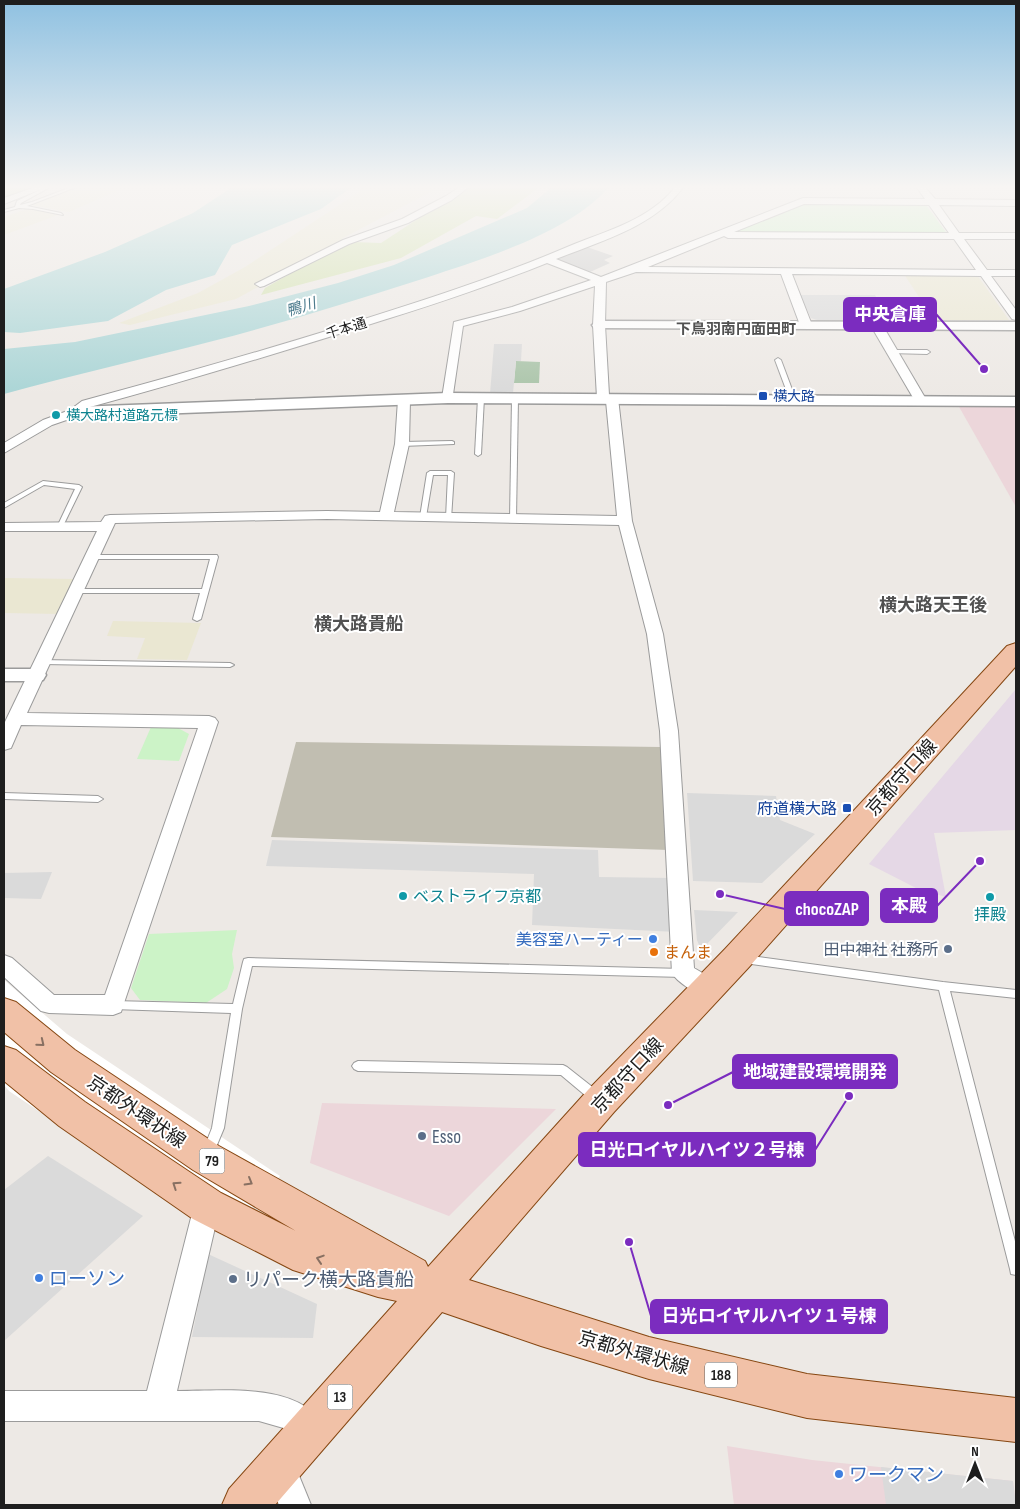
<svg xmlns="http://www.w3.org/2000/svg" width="1020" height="1509" viewBox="0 0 1020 1509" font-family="'Sofia Sans Condensed','Noto Sans JP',sans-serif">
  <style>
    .commercial { fill: #ecd6da }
    .industrial { fill: #e5d8e6 }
    .religious { fill: #ccc }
    .construction { fill: #c1beb1 }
    .farmland { fill: #eae7d2 }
    .grass { fill: #d3e2b0 }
    .cemetery { fill: #aac4a9 }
    .park { fill: #ccf3c7 }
    .parking { fill: #dadada }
    .water { fill: #aad5d6 }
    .pier { fill: #fff }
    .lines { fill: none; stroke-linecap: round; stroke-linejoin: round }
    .service-casing { stroke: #9b9b9b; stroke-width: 2 }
    .minor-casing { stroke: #9b9b9b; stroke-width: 2 }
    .tertiary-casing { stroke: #9b9b9b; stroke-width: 3 }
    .primary-casing { stroke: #864712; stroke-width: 2 }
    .service { fill: #fff; fill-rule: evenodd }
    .minor { fill: #fff; fill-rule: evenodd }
    .tertiary { fill: #fff; fill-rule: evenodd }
    .primary { fill: #f1c1a7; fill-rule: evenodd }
    .oneway { stroke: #887062 }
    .transit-dot { fill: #1a4fb4; stroke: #fff; stroke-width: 2 }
    .culture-dot { fill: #0f9aa8; stroke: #fff; stroke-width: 2 }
    .shop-dot { fill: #3f7fe0; stroke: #fff; stroke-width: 2 }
    .service-dot { fill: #5c6f8a; stroke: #fff; stroke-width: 2 }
    .food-dot { fill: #e8710a; stroke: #fff; stroke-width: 2 }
    .labels { text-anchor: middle; stroke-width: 4; stroke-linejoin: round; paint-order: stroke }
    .far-street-label { font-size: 14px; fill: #1e1e1e; stroke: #fff }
    .far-transit-label { font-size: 14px; fill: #164399; stroke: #fff; text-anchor: start }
    .far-culture-label { font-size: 14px; fill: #0d838f; stroke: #fff; text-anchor: start }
    .far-water-label { font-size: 15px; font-style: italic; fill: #4b7a8c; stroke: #fff }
    .far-neighbourhood-label { font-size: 15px; font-weight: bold; fill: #515151; stroke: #fff }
    .shield { fill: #fff; stroke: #626262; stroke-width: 1 }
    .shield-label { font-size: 15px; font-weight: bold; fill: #1e1e1e }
    .transit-label { font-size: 16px; fill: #164399; stroke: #fff; text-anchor: end }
    .culture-label { font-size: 16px; fill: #0d838f; stroke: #fff; text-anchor: start }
    .shop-label { font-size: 16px; fill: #366cbe; stroke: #fff; text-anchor: end }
    .service-label { font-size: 16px; fill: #4e5e75; stroke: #fff; text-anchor: end }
    .food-label { font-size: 16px; fill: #c56008; stroke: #fff; text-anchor: start }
    .neighbourhood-label { font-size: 18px; font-weight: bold; fill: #515151; stroke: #fff }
    .near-street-label { font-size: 19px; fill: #1e1e1e; stroke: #fff }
    .near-service-label { font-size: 19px; fill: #4e5e75; stroke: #fff; text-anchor: start }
    .near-shop-label { font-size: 19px; fill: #366cbe; stroke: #fff; text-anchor: start }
    .leader { fill: none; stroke: #7b2cbf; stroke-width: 2 }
    .callout-dot { fill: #7b2cbf; stroke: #fff; stroke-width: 2 }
    .callout { fill: #7b2cbf; stroke: #7b2cbf; stroke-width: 2 }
    .callout-label { font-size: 18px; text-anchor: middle; font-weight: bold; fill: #fff }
  </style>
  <rect width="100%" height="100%" fill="#ede9e5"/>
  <!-- commercial -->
  <g class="commercial">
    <polygon points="958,405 1016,405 1016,507"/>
    <polygon points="322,1103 556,1109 449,1216 310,1163"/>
    <polygon points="727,1446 812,1460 1013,1481 1016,1505 734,1505"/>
  </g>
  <!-- industrial -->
  <polygon class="industrial" points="1016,689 1016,830 934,833 946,897 916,888 869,864"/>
  <!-- religious -->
  <polygon class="religious" points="584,246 613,256 604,260 610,263 590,272 558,260 558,258"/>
  <!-- construction -->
  <polygon class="construction" points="296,742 661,747 669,850 271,837"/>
  <!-- farmland -->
  <g class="farmland">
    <polygon points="77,186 128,186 69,212 31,205"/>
    <polygon points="368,186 412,186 436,189 343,238 337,244 236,299 130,325 119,323 198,293 245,267"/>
    <polygon points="29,208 58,215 4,235 4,217"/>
    <polygon points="904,274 977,275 1009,320 934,320"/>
    <polygon points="4,578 77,579 60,614 4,613"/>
    <polygon points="113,621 201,623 187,660 137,659 145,638 107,636"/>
  </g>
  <!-- grass -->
  <g class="grass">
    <polygon points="4,186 40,186 4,199"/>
    <polygon points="468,186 541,186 497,219 476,216 401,258 261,295 265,288 330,251 352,242 381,243"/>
  </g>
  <!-- cemetery -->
  <polygon class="cemetery" points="516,361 540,362 539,383 514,383"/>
  <!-- park -->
  <g class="park">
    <polygon points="806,203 926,205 948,235 729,232 796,205"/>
    <polygon points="151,727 178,728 189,734 179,761 137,759"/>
    <polygon points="237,930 232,954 234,968 227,989 206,1003 140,1000 131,988 149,934"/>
  </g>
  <!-- parking -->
  <g class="parking">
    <polygon points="800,295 875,295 889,320 817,320 811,318"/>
    <polygon points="494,344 522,344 521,361 516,361 513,393 490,394"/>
    <polygon points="687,793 776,796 780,820 815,834 762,883 693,881"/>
    <polygon points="272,840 598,850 599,877 671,878 677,932 532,925 534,874 266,866"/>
    <polygon points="52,872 41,899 4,898 4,873"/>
    <polygon points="694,910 738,912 701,950 697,940"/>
    <polygon points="48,1156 143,1216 4,1341 4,1190"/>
    <polygon points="208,1254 317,1304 313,1338 192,1337"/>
    <polygon points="881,1467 1013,1481 1016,1505 886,1505"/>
  </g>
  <!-- water -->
  <g class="water">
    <polygon points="234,186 353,186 321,209 232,245 215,275 166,290 108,321 20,333 4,332 4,289 105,252 193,213"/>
    <path d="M553 186H610C569 234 479 260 419 280 351 302 282 323 213 341 143 359 73 375 4 394V349L75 342 249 306 338 283 394 265 527 208Z"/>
  </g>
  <!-- pier -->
  <polygon class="pier" points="4,980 67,1034 280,1176 227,1238 9,1091 4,1085"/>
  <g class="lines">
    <defs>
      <g id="service">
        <polygon points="48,186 52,186 21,203 20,205 32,202 74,186 79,186 27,206 61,213 63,215 33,209 19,208 4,212 4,210 15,207 17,201"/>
        <polygon points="892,350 927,350 930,352 927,354 890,353 889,352"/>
        <polygon points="778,358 781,360 796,400 795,401 790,400 775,360"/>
        <polygon points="481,396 484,398 481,454 478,456 475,454 478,398"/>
        <polygon points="515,396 518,398 516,519 513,521 510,519 512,398"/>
        <polygon points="452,441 454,442 454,444 402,446 399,444 402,442"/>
        <polygon points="430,471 451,471 454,473 451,519 447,519 446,518 448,475 433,475 426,517 423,519 420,517 427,473"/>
        <polygon points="43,481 79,485 82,487 62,528 60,529 57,527 75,489 44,485 4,508 4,503"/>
        <polygon points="89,555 217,555 218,557 201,619 197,621 193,619 200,593 76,593 72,591 76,589 202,589 210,559 89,559"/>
        <polygon points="39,660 230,663 234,665 230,667 42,664 39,664 38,662"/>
        <polygon points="4,793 98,796 103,799 98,802 4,799"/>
        <polygon points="744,955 943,982 1016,990 1016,998 950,991 1016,1245 1016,1275 1011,1274 1010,1269 939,990 744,963 740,962 739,959 740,956"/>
        <polygon points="248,958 683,969 687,970 688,973 687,976 683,977 252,966 242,1009 224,1128 212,1157 208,1158 204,1157 202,1153 212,1128 231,1013 113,1009 109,1008 108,1005 109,1002 113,1001 233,1004 243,962 244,959"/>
        <polygon points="358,1061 563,1065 567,1067 600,1093 602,1097 600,1101 596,1102 592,1101 561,1075 358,1071 354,1069 352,1066 354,1063"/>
      </g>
      <g id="minor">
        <polygon points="38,186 49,186 4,204 4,198"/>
        <polygon points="461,186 470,186 452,200 408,223 349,244 264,286 260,287 255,284 343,240 402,219 446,196"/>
        <path d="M676 186H684C656 226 599 242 556 259L601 277 803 198 925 199 916 186H924L935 199 1016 200V206L939 205 959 233H1016V239H964L987 270H1016V276H991L1016 310V320L1012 319 981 276 792 274 812 325 806 328 800 325 781 274 636 272 606 282 605 325 609 395H616L618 398 632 521 663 634 678 731 694 968 716 981 719 988 716 995C713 995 711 997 708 997 699 997 676 981 672 973L660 731 647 634 619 525 327 519 115 523 27 713 209 716 215 718 218 722 121 1012 113 1015 49 1013 41 1011 4 977V955L12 958 54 995H105L198 728 21 725 11 748 4 750V724L97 531H4V523L101 522 105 516 110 515 327 511 380 512 395 444 398 400 404 396 410 400 409 444 394 512 617 516 606 401H599L597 398 593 325 595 286 520 311 463 326 452 401 448 402 442 398 454 322 512 307 591 280 547 263C480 290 411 312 342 333 258 359 175 384 90 407L81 415 52 425 4 453V443L43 420 70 410 82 401C167 378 252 354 336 328 416 303 495 278 572 245 609 230 651 219 676 186ZM804 204 929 205 949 233 734 232ZM724 236 728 238 954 239 976 270 648 267Z"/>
        <polygon points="877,323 883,326 927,401 925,404 917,404 915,401 871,326"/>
        <path d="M207 1193 216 1197 220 1206 177 1391C221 1391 305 1381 325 1430L321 1441 310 1445 299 1441 287 1429 259 1421H4V1391H147L194 1206 198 1197Z"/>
        <polygon points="280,1451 291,1456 311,1505 279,1505 264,1467 269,1456"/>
      </g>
      <g id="tertiary">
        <polygon points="599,321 1016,322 1016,330 594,328 592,325"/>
        <polygon points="448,393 1016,397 1016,406 448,403 76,417 71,415 68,412 71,409 76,407"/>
        <polygon points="4,669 36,669 43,670 46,675 43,680 36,681 4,681"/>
      </g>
      <polygon id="primary" points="1016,643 1016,666 749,967 614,1112 469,1280 649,1337 807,1374 1016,1398 1016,1442 807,1418 649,1379 541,1346 442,1312 275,1505 222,1505 229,1489 397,1301 378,1297 293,1270 193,1219 59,1126 4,1081 4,1046 16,1050 85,1102 221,1193 296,1231 193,1170 51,1072 4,1032 4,998 16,1002 75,1050 219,1146 425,1261 428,1267 588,1090 725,949 1007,646"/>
    </defs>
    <!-- service casing -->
    <use href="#service" class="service-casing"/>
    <!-- minor casing -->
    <use href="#minor" class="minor-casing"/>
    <!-- tertiary casing -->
    <use href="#tertiary" class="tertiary-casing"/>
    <!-- primary casing -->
    <use href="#primary" class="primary-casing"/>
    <!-- service -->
    <use href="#service" class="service"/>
    <!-- minor -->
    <use href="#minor" class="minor"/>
    <!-- tertiary -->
    <use href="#tertiary" class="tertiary"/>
    <!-- primary -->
    <use href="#primary" class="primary"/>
  </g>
  <!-- one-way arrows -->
  <defs><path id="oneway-chevron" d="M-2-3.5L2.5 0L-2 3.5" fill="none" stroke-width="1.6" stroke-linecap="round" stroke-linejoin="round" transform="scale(1.25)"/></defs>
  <g class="oneway">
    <use href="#oneway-chevron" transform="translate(41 1043) rotate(39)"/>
    <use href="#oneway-chevron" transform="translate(249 1182) rotate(30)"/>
    <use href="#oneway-chevron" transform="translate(176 1185) rotate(-146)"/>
    <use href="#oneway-chevron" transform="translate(320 1259) rotate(-162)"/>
  </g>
  <!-- sky -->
  <linearGradient id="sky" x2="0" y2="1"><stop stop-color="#8fc1e1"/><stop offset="0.47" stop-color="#f7f5f3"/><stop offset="1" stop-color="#f7f5f3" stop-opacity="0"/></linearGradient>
  <rect width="1020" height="397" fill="url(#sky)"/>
  <!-- markers -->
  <g class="transit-dot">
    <rect x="758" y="391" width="10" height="10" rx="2.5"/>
    <rect x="842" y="803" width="10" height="10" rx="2.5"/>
  </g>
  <g class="culture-dot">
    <circle cx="56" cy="415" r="5"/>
    <circle cx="403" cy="896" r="5"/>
    <circle cx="990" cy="897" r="5"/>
  </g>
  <g class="shop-dot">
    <circle cx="653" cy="939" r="5"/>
    <circle cx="39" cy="1278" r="5"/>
    <circle cx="839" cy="1474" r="5"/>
  </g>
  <g class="service-dot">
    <circle cx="948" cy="949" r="5"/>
    <circle cx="422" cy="1136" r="5"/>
    <circle cx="233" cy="1279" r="5"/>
  </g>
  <circle class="food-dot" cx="654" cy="952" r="5"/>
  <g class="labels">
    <!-- far-street labels -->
    <g class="far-street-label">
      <text transform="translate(346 328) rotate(-17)" y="5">千本通</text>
    </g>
    <!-- far-transit labels -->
    <g class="far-transit-label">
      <text x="773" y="401">横大路</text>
    </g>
    <!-- far-culture labels -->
    <g class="far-culture-label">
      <text x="66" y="420">横大路村道路元標</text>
    </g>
    <!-- far-water labels -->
    <g class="far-water-label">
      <text transform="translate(301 307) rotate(-17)" y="5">鴨川</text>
    </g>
    <!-- far-neighbourhood labels -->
    <g class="far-neighbourhood-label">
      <text x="736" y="334">下鳥羽南円面田町</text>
    </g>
    <!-- shield labels -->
    <g class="shield">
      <rect x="199.5" y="1148.5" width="25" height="25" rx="4"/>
      <rect x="705" y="1362.5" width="32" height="25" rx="4"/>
      <rect x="327.5" y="1384.5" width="25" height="25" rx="4"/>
    </g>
    <g class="shield-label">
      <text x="212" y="1166">79</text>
      <text x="721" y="1380">188</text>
      <text x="340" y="1402">13</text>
    </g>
    <!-- transit labels -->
    <g class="transit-label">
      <text x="837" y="814">府道横大路</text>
    </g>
    <!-- culture labels -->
    <g class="culture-label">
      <text x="413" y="902">ベストライフ京都</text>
      <text x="990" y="920" text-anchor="middle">拝殿</text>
    </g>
    <!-- shop labels -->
    <g class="shop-label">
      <text x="643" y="945">美容室ハーティー</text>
    </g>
    <!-- service labels -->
    <g class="service-label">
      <text x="938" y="955">田中神社 社務所</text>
    </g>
    <!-- food labels -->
    <g class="food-label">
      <text x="664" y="958">まんま</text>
    </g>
    <!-- neighbourhood labels -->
    <g class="neighbourhood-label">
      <text x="933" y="611">横大路天王後</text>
      <text x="359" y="630">横大路貴船</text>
    </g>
    <!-- near-street labels -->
    <g class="near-street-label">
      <text transform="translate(901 777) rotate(-48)" y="7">京都守口線</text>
      <text transform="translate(627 1075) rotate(-47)" y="7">京都守口線</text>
      <text transform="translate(137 1111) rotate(34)" y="7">京都外環状線</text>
      <text transform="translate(634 1352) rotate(16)" y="7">京都外環状線</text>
    </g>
    <!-- near-service labels -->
    <g class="near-service-label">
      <text x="432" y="1143">Esso</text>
      <text x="243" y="1286">リパーク横大路貴船</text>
    </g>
    <!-- near-shop labels -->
    <g class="near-shop-label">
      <text x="49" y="1285">ローソン</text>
      <text x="849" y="1481">ワークマン</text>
    </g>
  </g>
  <!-- callouts -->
  <path class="leader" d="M984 369L936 314M980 861L937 906M720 894L785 909M668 1105L733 1072M849 1096L815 1150M629 1242L651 1316"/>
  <g class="callout-dot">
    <circle cx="984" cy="369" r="5"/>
    <circle cx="980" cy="861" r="5"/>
    <circle cx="720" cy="894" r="5"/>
    <circle cx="668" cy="1105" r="5"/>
    <circle cx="849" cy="1096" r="5"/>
    <circle cx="629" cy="1242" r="5"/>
  </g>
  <g class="callout">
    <rect x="844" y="298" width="92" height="33" rx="5"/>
    <rect x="881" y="889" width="56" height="33" rx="5"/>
    <rect x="785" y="892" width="83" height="33" rx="5"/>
    <rect x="733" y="1055" width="164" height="33" rx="5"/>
    <rect x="579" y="1133" width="236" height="33" rx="5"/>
    <rect x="651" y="1300" width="236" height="33" rx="5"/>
  </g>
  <g class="callout-label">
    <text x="890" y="320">中央倉庫</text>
    <text x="909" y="912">本殿</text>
    <text x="827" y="915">chocoZAP</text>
    <text x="815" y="1078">地域建設環境開発</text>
    <text x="697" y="1156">日光ロイヤルハイツ２号棟</text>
    <text x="769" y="1322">日光ロイヤルハイツ１号棟</text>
  </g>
  <!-- border -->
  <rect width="1020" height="1509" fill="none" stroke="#1e1e1e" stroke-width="10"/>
  <!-- north arrow -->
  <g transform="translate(975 1464)" stroke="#ffffff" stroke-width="4" paint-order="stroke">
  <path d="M0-4L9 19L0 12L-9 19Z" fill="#1e1e1e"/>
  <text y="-8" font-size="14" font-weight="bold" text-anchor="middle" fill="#1e1e1e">N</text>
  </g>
</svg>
